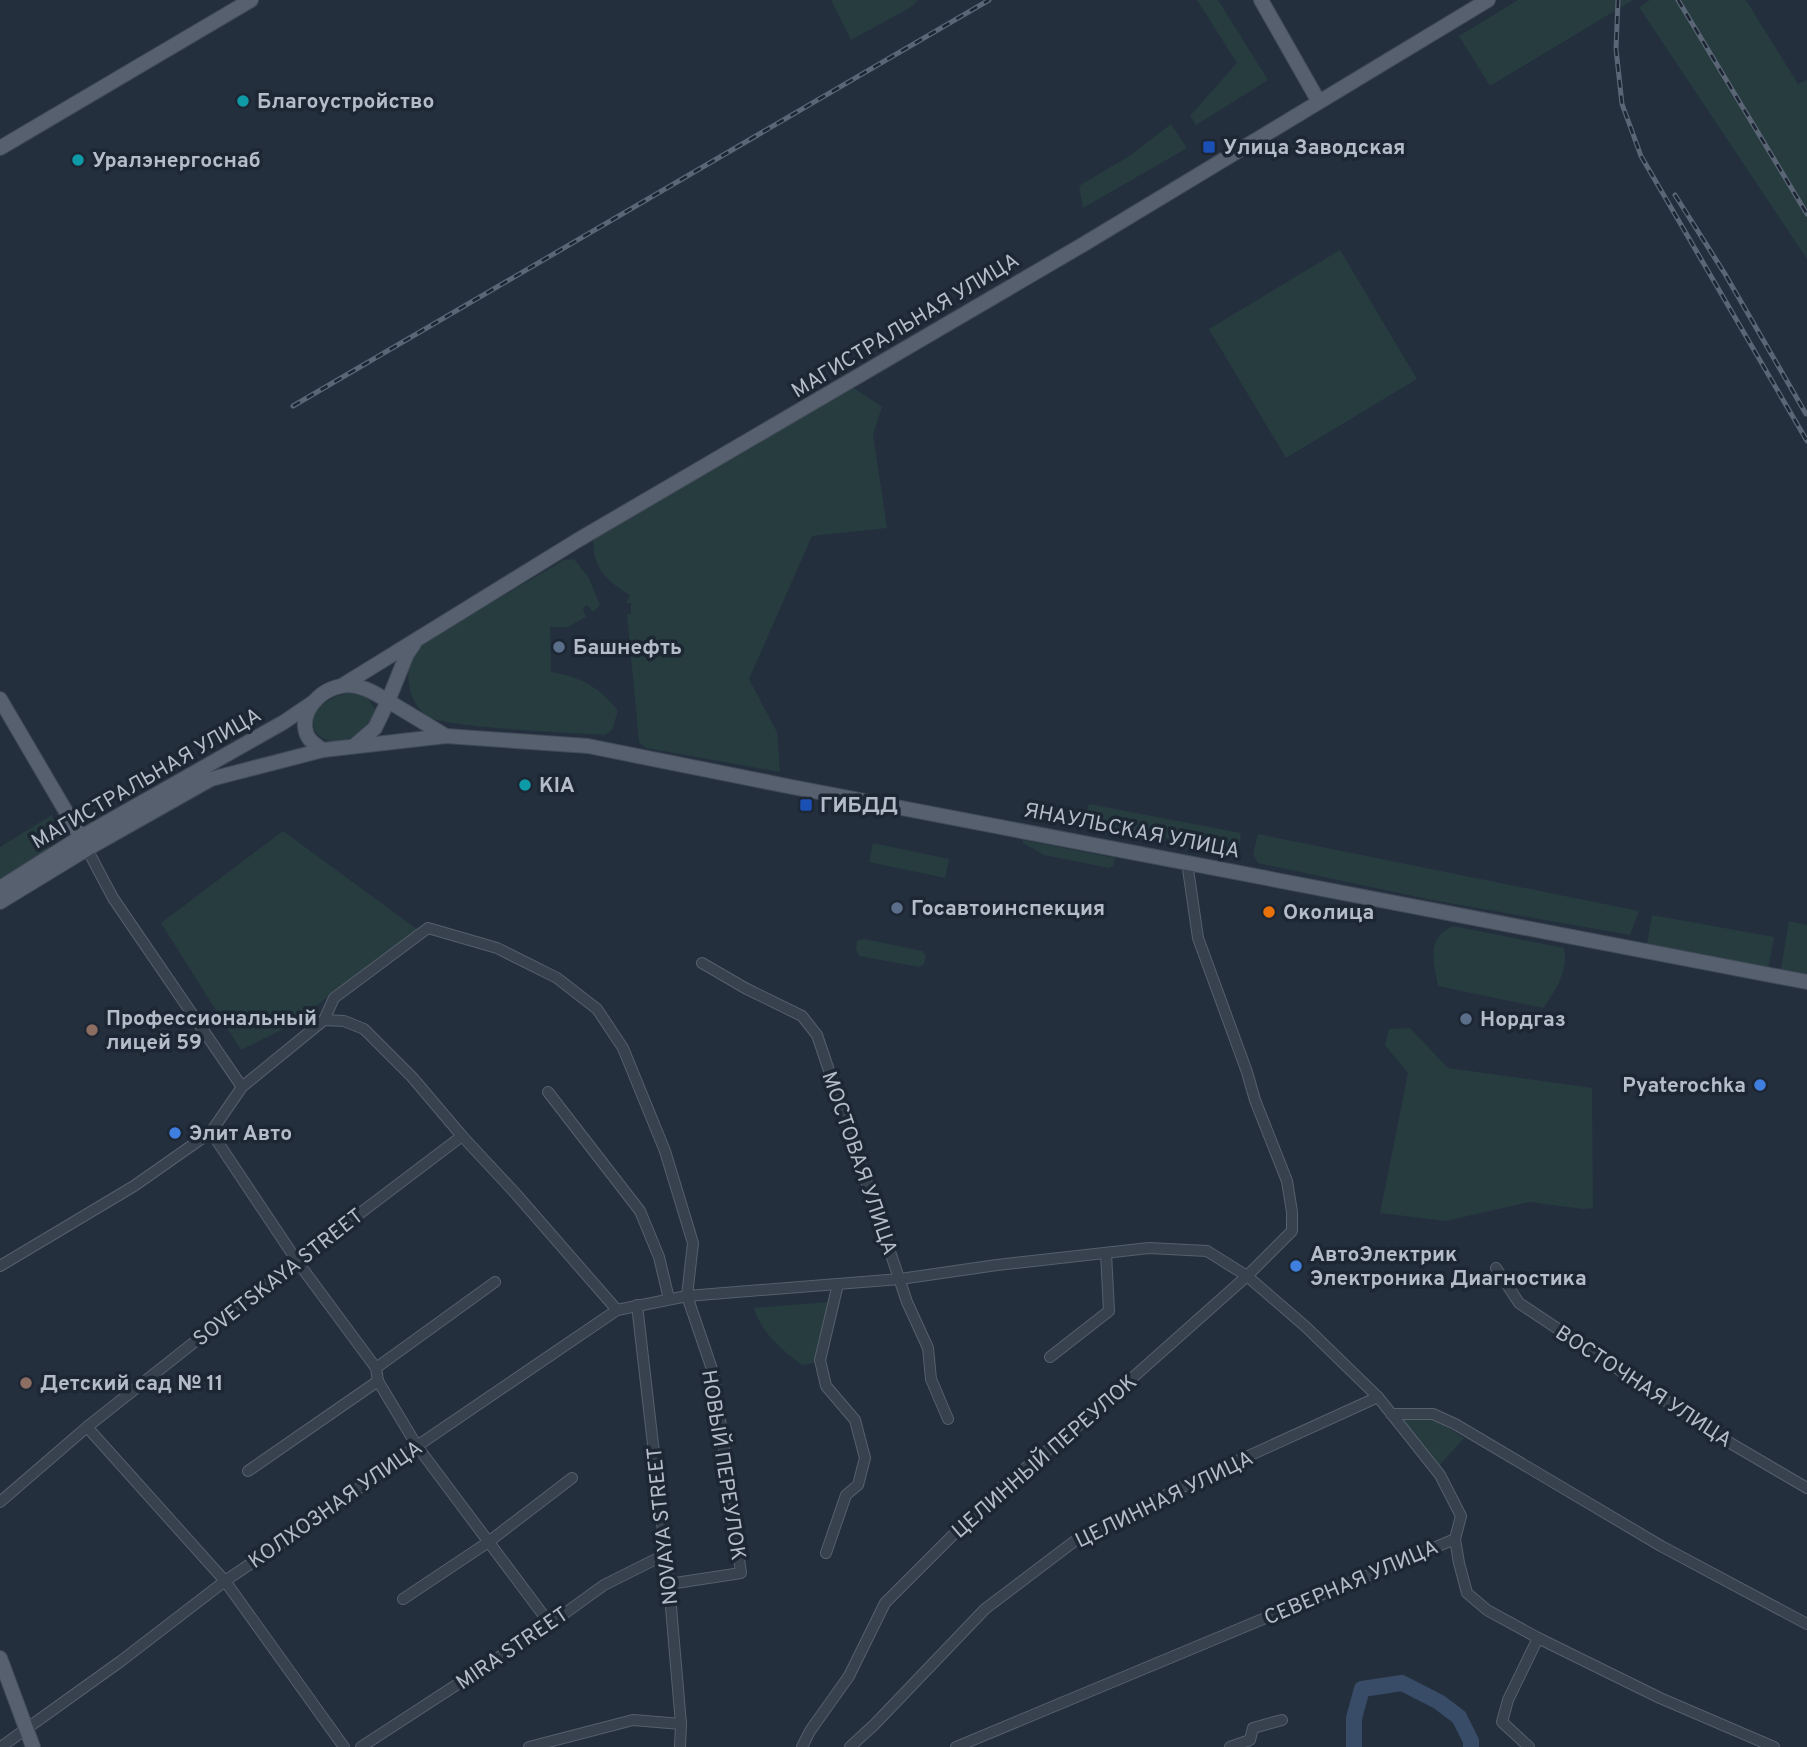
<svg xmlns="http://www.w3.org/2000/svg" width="1807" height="1747" viewBox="0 0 1807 1747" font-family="Overpass,sans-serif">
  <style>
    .green { fill: #263c3f }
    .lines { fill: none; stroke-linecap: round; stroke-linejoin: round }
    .river { stroke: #394c67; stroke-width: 16 }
    .minor-casing { stroke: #565f6c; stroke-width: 12 }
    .major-casing { stroke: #414a57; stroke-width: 16 }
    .minor { stroke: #38414e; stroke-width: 10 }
    .major { stroke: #56606e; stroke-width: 14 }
    .rail-casing { stroke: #5a6575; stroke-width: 5 }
    .rail { stroke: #1d2633; stroke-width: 2.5; stroke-dasharray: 8; stroke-linecap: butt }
    .culture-dot { fill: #0f9aa8; stroke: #1d2633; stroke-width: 2.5 }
    .transit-dot { fill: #1a4fb4; stroke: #1d2633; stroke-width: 2.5 }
    .service-dot { fill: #5c6f8a; stroke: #1d2633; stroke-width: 2.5 }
    .food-dot { fill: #e8710a; stroke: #1d2633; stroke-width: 2.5 }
    .education-dot { fill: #8d6e63; stroke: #1d2633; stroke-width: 2.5 }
    .shop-dot { fill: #3f7fe0; stroke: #1d2633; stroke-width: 2.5 }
    .labels { text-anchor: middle; stroke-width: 7; stroke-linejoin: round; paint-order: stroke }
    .poi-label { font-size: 21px; font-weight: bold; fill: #b4bcc9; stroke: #1d2633; text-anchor: start }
    .street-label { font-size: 21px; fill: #b4bcc9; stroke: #1d2633 }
  </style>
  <rect width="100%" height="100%" fill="#242f3e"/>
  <!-- green -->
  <g class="green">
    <polygon points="831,0 918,0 911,7 851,40"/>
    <polygon points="1197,0 1218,0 1268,80 1196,125 1190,116 1237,63"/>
    <polygon points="1518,0 1633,0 1490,86 1459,36"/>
    <polygon points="1650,0 1746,0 1798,84 1807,80 1807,259 1639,7"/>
    <polygon points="1171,124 1187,148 1083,208 1079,186 1131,155"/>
    <polygon points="1340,250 1417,379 1286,458 1209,329"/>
    <path d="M851 386 882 407 873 434 887 528 812 536 749 679 777 732 780 772 646 748 639 742 627 614H631V603H626L630 595C607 581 593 569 593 540Z"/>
    <path d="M574 559 589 578 600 605 593 612 587 605 583 608 586 617 568 627H550L551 672C578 676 602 688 618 711L612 730 605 735C576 733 443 728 427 716 411 705 405 681 410 662 411 656 417 650 421 644L564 560Z"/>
    <path d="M351 693C364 693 368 698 375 709 370 744 308 757 313 714 324 702 334 695 351 693Z"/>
    <polygon points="1089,804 1241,833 1239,852 1230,858 1181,848 1172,839 1159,837 1141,840 1096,832 1084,822"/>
    <polygon points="52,815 59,835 42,856 0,883 0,847"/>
    <polygon points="283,831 418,930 289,1026 241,1050 161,923"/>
    <polygon points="1258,834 1639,911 1630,935 1432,900 1258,863 1253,854"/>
    <polygon points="1023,840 1115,858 1113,866 1109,868 1044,855 1023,843"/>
    <polygon points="873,843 949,859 945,878 869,862"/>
    <polygon points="1652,915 1774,937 1768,971 1646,949"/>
    <polygon points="1789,921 1807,925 1807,974 1781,969"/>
    <path d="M1453 926 1564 948C1569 970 1556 990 1543 1008L1438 986C1434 961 1425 939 1453 926Z"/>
    <polygon points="865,939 922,951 926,955 924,964 919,967 859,956 856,949 857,941"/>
    <polygon points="1410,1028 1448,1068 1592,1088 1593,1208 1583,1209 1529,1202 1446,1221 1380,1213 1408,1073 1385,1045 1389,1029"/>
    <path d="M829 1302 814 1363 802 1365C782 1350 761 1333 754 1308Z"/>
    <polygon points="1399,1418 1435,1419 1464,1438 1439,1466"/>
  </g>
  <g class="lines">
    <!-- river -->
    <polyline class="river" points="1354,1747 1354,1718 1362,1689 1402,1683 1439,1702 1459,1717 1471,1741 1471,1747"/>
    <defs>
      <g id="minor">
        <polyline points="87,849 113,898 242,1087"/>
        <polyline points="702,963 745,988 802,1016 817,1035 907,1302 928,1348 931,1379 948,1419"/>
        <polyline points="324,1020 334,998 428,928 497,948 557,978 597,1009 623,1048 665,1151 693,1243 687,1296 714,1375 741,1573 669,1584"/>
        <polyline points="548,1092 640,1211 659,1257 669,1299"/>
        <polyline points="211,1132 297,1261 376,1368 378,1381 417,1446 550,1624"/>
        <polyline points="0,1266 134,1186 211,1132 242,1087 324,1020 344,1021 364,1029 412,1077 462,1136 516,1194 617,1310"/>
        <polyline points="1496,1268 1519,1303 1720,1437 1807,1488"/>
        <polyline points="637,1305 669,1584 681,1724 680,1747"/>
        <polyline points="1050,1357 1109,1311 1106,1253"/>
        <polyline points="376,1368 495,1282"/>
        <polyline points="1391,1414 1433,1414 1455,1424 1661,1546 1807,1624"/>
        <polyline points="87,1427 225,1581 344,1747"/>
        <polyline points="248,1471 378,1381"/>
        <polyline points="0,1502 87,1427 297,1261 462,1136"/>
        <polyline points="826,1553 846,1495 858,1485 865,1458 855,1420 826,1386 820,1360 838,1284"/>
        <polyline points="403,1599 487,1543 572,1478"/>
        <polyline points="1,1747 121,1661 225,1581 305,1527 417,1446 617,1310 687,1296 900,1279 997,1265 1149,1248 1207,1251 1247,1276 1306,1327 1378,1397 1440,1475 1461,1516 1455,1539 1459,1563 1467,1593 1487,1610 1538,1638 1660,1698 1774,1747"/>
        <polyline points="361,1747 550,1624 604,1585 666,1554"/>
        <polyline points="529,1747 633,1720 681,1724"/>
        <polyline points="802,1747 810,1731 849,1676 885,1603 997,1491 1085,1420 1247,1276 1292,1231 1292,1212 1287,1181 1255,1100 1247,1072 1198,938 1187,862"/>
        <polyline points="850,1747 875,1724 985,1609 1080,1537 1211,1473 1378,1397"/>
        <polyline points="956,1747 1455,1539"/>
        <polyline points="1230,1747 1250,1740 1253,1728 1282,1720"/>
        <polyline points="1529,1747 1502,1722 1508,1700 1538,1638"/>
      </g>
      <g id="major">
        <polyline points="1261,0 1319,102"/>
        <polyline points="0,148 251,0"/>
        <polyline points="414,644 407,654 388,701 446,736"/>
        <polyline points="343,685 578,540 1084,244 1488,0"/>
        <polyline points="0,699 85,844"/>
        <path d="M323 750C317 746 310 742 307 735 298 712 320 690 341 686 357 682 375 693 388 701L375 728 354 746"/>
        <polyline points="0,888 81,837 284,722 312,703"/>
        <polyline points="0,902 87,849 211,779 323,750 446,736 588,746 787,786 1807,982"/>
        <polyline points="0,1658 33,1747"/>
      </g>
    </defs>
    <!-- minor casing -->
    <use href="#minor" class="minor-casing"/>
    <!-- major casing -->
    <use href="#major" class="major-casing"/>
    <!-- minor -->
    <use href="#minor" class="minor"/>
    <!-- major -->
    <use href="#major" class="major"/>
    <defs>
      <g id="rail">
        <polyline points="1618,0 1616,49 1622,104 1641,156 1807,441"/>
        <polyline points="1678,0 1807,214"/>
        <polyline points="1675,195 1725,274 1806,414"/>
        <polyline points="293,406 989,0"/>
      </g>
    </defs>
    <!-- rail casing -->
    <use href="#rail" class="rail-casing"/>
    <!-- rail -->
    <use href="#rail" class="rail"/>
  </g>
  <!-- markers -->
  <g class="culture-dot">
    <circle cx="243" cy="101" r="7"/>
    <circle cx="78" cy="160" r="7"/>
    <circle cx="525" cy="785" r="7"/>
  </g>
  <g class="transit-dot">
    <rect x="1202" y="140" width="14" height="14" rx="3.5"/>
    <rect x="799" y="798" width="14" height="14" rx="3.5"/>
  </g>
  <g class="service-dot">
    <circle cx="559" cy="647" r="7"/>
    <circle cx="897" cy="908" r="7"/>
    <circle cx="1466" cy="1019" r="7"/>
  </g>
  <circle class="food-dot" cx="1269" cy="912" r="7"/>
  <g class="education-dot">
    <circle cx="92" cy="1030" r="7"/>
    <circle cx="26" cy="1383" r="7"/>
  </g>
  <g class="shop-dot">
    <circle cx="1760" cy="1085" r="7"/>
    <circle cx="175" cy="1133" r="7"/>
    <circle cx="1296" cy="1266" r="7"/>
  </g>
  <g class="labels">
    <!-- poi labels -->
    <g class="poi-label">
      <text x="257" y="108">Благоустройство</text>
      <text x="1223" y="154">Улица Заводская</text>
      <text x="92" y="167">Уралэнергоснаб</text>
      <text x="573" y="654">Башнефть</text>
      <text x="539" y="792">KIA</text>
      <text x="820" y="812">ГИБДД</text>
      <text x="911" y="915">Госавтоинспекция</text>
      <text x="1283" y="919">Околица</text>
      <text x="106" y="1025">Профессиональный<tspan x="106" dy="24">лицей 59</tspan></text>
      <text x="1480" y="1026">Нордгаз</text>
      <text x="1746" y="1092" text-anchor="end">Pyaterochka</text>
      <text x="189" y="1140">Элит Авто</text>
      <text x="1310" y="1261">АвтоЭлектрик<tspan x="1310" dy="24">Электроника Диагностика</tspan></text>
      <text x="40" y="1390">Детский сад № 11</text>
    </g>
    <!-- street labels -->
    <g class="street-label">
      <text transform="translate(905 325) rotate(-31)" y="7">МАГИСТРАЛЬНАЯ УЛИЦА</text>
      <text transform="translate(146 778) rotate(-30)" y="7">МАГИСТРАЛЬНАЯ УЛИЦА</text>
      <text transform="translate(1132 830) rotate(11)" y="7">ЯНАУЛЬСКАЯ УЛИЦА</text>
      <text transform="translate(860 1163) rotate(71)" y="7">МОСТОВАЯ УЛИЦА</text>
      <text transform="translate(278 1277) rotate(-38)" y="7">SOVETSKAYA STREET</text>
      <text transform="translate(1644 1386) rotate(33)" y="7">ВОСТОЧНАЯ УЛИЦА</text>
      <text transform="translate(1044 1456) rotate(-41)" y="7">ЦЕЛИННЫЙ ПЕРЕУЛОК</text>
      <text transform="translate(724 1465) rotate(81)" y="7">НОВЫЙ ПЕРЕУЛОК</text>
      <text transform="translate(1164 1499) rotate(-26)" y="7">ЦЕЛИННАЯ УЛИЦА</text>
      <text transform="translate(335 1504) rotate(-35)" y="7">КОЛХОЗНАЯ УЛИЦА</text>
      <text transform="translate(662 1526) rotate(-96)" y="7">NOVAYA STREET</text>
      <text transform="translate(1351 1582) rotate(-23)" y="7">СЕВЕРНАЯ УЛИЦА</text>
      <text transform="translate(512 1648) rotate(-34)" y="7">MIRA STREET</text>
    </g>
  </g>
</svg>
